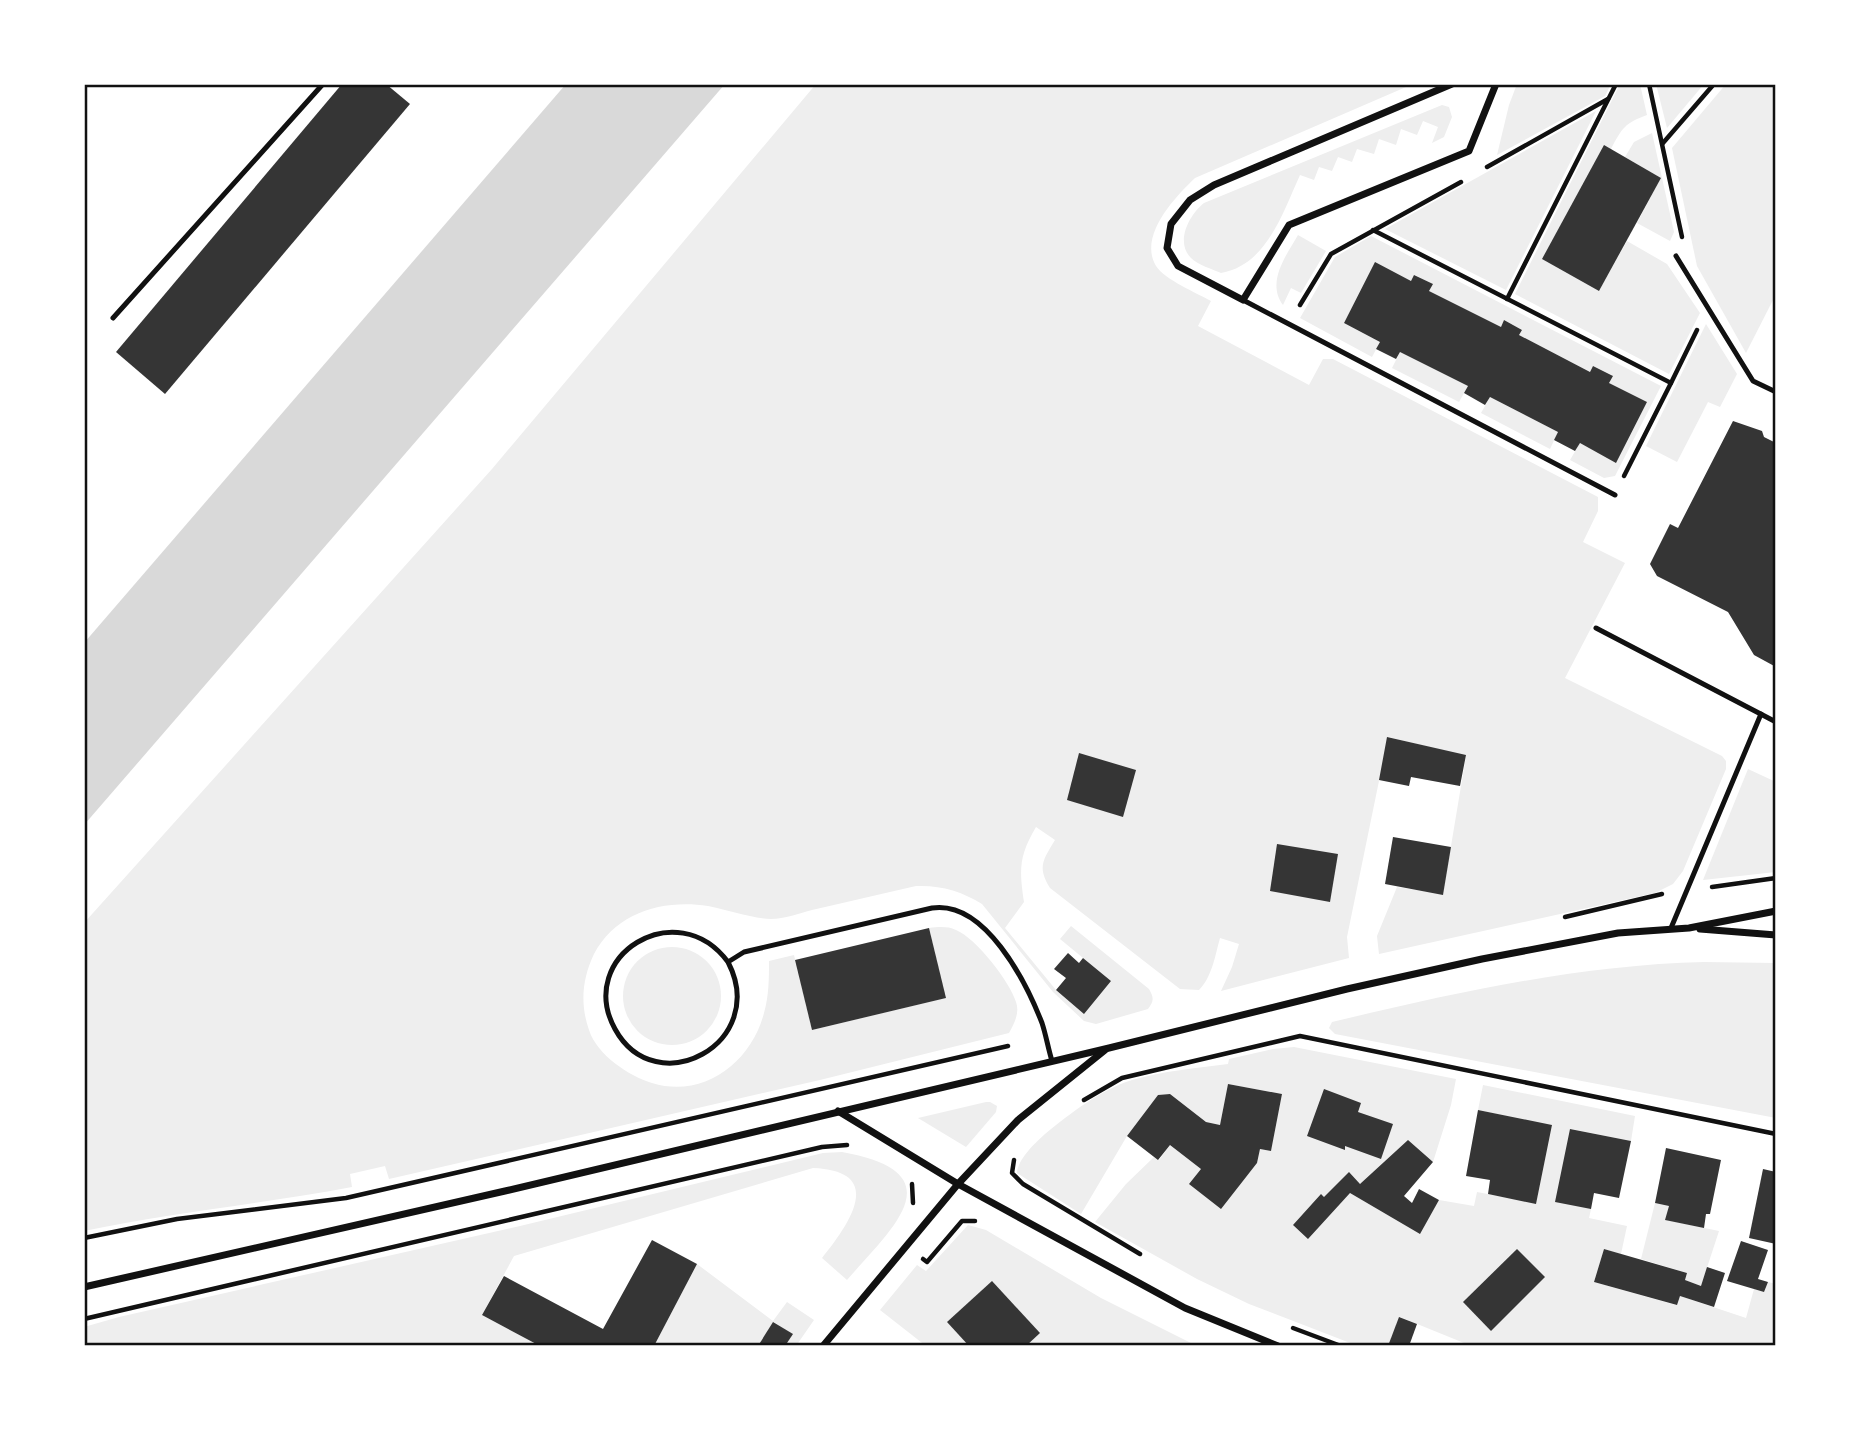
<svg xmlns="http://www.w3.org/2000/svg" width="1860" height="1430" viewBox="0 0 1860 1430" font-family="'Varela Round',sans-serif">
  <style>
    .green { fill: #eee }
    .water { fill: #d9d9d9 }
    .building { fill: #353535 }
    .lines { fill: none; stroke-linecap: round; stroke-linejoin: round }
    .path { stroke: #111; stroke-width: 4.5 }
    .service { stroke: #111; stroke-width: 5 }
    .minor { stroke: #111; stroke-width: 7 }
    .neatline { fill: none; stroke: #111; stroke-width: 2.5 }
  </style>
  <rect width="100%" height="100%" fill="#fff"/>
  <!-- green -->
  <g class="green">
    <path d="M816 84H1413L1195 178C1175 197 1138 236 1156 266 1165 280 1197 293 1211 301L1198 326 1309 385 1323 359H1333L1598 497V511L1583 542 1625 563 1565 678 1722 756 1726 761V769L1683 871 1673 884 1655 893 1379 954 1377 936 1397 887 1443 894 1466 756 1388 737 1347 937 1349 958 1221 991 1232 967 1239 944 1220 938C1215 956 1212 977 1199 990L1180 989 1050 888C1037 867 1043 860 1055 840L1036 827C1019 856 1019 869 1024 902L1005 928 1056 990 1111 981 1060 939 1071 926 1149 989C1154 998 1154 1001 1148 1009L1096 1024 1084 1021 1053 992 982 904C961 891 941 885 916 886 881 894 847 902 812 910 800 913 784 919 771 919 750 918 729 910 708 906 664 899 616 912 594 954 582 979 580 1004 589 1030 597 1055 629 1076 652 1083 703 1099 751 1063 764 1013 769 996 769 978 769 961L794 955 812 1030 945 998 929 928C939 927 947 926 956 930 976 938 1010 982 1016 1002 1020 1013 1014 1024 1009 1033L820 1080 389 1179 385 1166 350 1174 352 1187C263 1204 173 1212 84 1231V923L492 469Z"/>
    <polygon points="1517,84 1611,84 1605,96 1497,155 1509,105"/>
    <path d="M1620 84H1640L1647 115C1625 123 1622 128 1611 149L1599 291 1627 241 1667 264 1700 313 1669 374 1515 294Z"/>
    <polygon points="1656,84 1704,84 1667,128"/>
    <polygon points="1726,84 1776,84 1776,294 1746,353 1697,266 1672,148"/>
    <path d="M1442 105 1449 107 1452 117 1444 137 1432 143 1438 127 1423 121 1417 135 1401 129 1396 145 1379 139 1374 154 1357 149 1352 162 1338 157 1332 171 1319 167 1314 180 1300 175C1283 212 1267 265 1221 273 1212 269 1198 265 1191 258 1175 242 1189 215 1204 203Z"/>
    <polygon points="1596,111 1506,290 1385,229"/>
    <polygon points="1652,133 1674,232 1670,241 1637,223 1661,178 1625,157 1634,142"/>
    <path d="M1298 235 1326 251 1301 293 1291 288 1283 305C1266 282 1286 256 1298 235Z"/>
    <polygon points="1371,236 1661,386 1615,476 1604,478 1570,460 1580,443 1616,462 1647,402 1609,383 1612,375 1593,366 1590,372 1519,335 1522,330 1504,320 1501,327 1429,291 1432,284 1415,275 1411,281 1375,263 1344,323 1380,342 1372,357 1300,318 1335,257"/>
    <polygon points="1706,324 1737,374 1720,407 1708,402 1677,462 1646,446"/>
    <polygon points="1400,352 1468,386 1459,402 1392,368"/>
    <polygon points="1490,397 1558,432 1550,449 1481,413"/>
    <polygon points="1748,769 1776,782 1776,872 1703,880"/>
    <circle cx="672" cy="996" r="49"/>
    <path d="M1704 962 1776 963V1118L1335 1034 1329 1028 1332 1022C1454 993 1578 965 1704 962Z"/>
    <path d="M1294 1047 1456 1079 1451 1105 1433 1162 1360 1184 1349 1173 1324 1197 1335 1208 1350 1193 1419 1233 1439 1200 1474 1206 1477 1192 1536 1203 1552 1126 1478 1110 1483 1085 1635 1116 1631 1141 1571 1129 1591 1209 1589 1218 1627 1226 1621 1254 1604 1249 1594 1282 1676 1305 1680 1296 1746 1318 1754 1289 1764 1292 1768 1282 1776 1284V1346H1463L1464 1343 1400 1317 1388 1346H1358L1249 1304 1197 1279 1095 1222 1126 1184 1154 1157 1159 1160 1170 1145 1201 1169 1190 1184 1221 1208 1257 1163 1260 1149 1271 1151 1282 1094 1228 1084 1220 1125 1206 1122 1170 1094 1158 1095 1127 1136 1081 1214 1017 1173C1018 1159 1035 1143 1045 1134 1071 1113 1100 1090 1132 1080 1163 1071 1196 1068 1228 1064L1229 1059 1273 1049Z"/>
    <polygon points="986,1102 990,1102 997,1106 996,1112 966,1147 918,1118"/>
    <path d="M842 1152C958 1173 892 1228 847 1280L822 1258C849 1224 887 1171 813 1168L514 1256 482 1315 540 1346H84V1327L119 1317 520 1226 823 1153Z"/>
    <polygon points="1655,1203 1669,1206 1666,1220 1719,1231 1701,1286 1685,1280 1687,1273 1641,1259"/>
    <polygon points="968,1225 986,1230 1101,1298 1197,1346 926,1346 880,1310 917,1265 926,1271"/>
    <polygon points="697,1264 773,1321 787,1302 814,1320 796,1346 785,1346 792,1334 774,1322 758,1346 654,1346"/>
  </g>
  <!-- water -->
  <polygon class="water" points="566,84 725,84 84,825 84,643"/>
  <!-- building -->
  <g class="building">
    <polygon points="342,84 386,84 410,104 165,394 116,352"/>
    <polygon points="1604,145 1661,178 1599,291 1542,259"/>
    <polygon points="1375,262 1411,281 1414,275 1433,284 1429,291 1501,327 1504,320 1522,330 1519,335 1590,372 1593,366 1613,376 1609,383 1647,402 1616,463 1580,443 1575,451 1554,440 1558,432 1490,397 1485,405 1464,393 1468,386 1400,352 1396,359 1376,349 1380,342 1344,323"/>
    <polygon points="1733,421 1762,431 1764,437 1776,443 1776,667 1754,655 1728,612 1657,576 1650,564 1670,524 1678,528"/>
    <polygon points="1387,737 1466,755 1460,786 1411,777 1409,786 1379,780"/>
    <polygon points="1079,753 1136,770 1123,817 1067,800"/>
    <polygon points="1393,837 1451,847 1443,895 1385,884"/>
    <polygon points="1277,844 1338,854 1330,902 1270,891"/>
    <polygon points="929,928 946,998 812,1030 795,960"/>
    <polygon points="1068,953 1079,963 1083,958 1111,981 1084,1014 1056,990 1066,978 1054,969"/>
    <polygon points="1228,1084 1282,1094 1271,1151 1260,1149 1257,1163 1221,1209 1189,1184 1201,1169 1170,1145 1158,1160 1127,1136 1158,1095 1170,1094 1206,1122 1220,1125"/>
    <polygon points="1324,1089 1361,1103 1358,1112 1393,1124 1381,1159 1345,1146 1345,1150 1307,1136"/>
    <polygon points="1478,1110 1552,1125 1536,1204 1488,1194 1490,1180 1466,1176"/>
    <polygon points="1570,1129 1631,1141 1619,1198 1594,1193 1591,1209 1555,1202"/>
    <polygon points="1408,1140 1433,1162 1404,1196 1412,1203 1419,1189 1439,1200 1420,1234 1350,1193 1308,1239 1293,1225 1321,1194 1324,1197 1349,1172 1360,1184"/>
    <polygon points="1666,1148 1721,1160 1710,1214 1706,1214 1704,1228 1665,1220 1669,1206 1655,1203"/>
    <polygon points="1763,1169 1776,1172 1776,1244 1749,1238"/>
    <polygon points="652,1240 697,1264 654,1346 540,1346 482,1315 504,1276 603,1329"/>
    <polygon points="1741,1241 1768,1250 1758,1279 1768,1282 1764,1292 1727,1281"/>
    <polygon points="1517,1249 1545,1277 1491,1331 1463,1302"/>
    <polygon points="1604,1249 1687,1273 1685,1280 1701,1286 1707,1267 1725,1273 1714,1307 1680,1296 1677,1305 1594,1282"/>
    <polygon points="992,1281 1040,1333 1026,1346 969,1346 947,1322"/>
    <polygon points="1399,1317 1417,1324 1409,1346 1388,1346"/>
    <polygon points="773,1322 793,1334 785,1346 758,1346"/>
  </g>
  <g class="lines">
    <!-- path -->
    <g class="path">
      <polyline points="1649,84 1682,237"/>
      <polyline points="1663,143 1714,84"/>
      <polyline points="1487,167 1608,99"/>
      <polyline points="1373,230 1671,383 1697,330"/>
      <polyline points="1507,299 1616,84"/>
      <polyline points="1300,305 1331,254 1461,182"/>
      <polyline points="1624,476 1671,383"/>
      <polyline points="1712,887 1776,878"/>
      <polyline points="1565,917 1662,894"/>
      <polyline points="1084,1100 1122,1078 1300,1036 1776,1134"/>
      <polyline points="1014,1160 1012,1173 1023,1184 1140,1254"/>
      <polyline points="912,1184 913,1203"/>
      <polyline points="84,1238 177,1219 346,1198 1008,1046"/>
      <polyline points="923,1259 927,1262 962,1221 975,1221"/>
      <polyline points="84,1319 822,1147 847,1145"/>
      <polyline points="1293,1328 1341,1346"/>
    </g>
    <!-- service -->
    <g class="service">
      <polyline points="1676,256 1753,381 1776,392"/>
      <polyline points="1243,300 1615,495"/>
      <polyline points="113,318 323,84"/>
      <polyline points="1596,628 1776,722"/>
      <polyline points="1671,928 1761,714"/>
      <path d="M728 962C677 893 575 956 615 1029 656 1104 770 1043 728 962L744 952 932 908C985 900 1026 982 1042 1023 1046 1035 1048 1048 1052 1061"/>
    </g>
    <!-- minor -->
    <g class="minor">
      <polyline points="1452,84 1214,185 1190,200 1171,224 1167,248 1178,266 1243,300 1289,225 1469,151 1496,84"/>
      <polyline points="1700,929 1776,935"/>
      <polyline points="838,1111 958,1184 1185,1308 1278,1346"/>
      <polyline points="84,1287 505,1191 1109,1048 1347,989 1482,959 1618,933 1689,928 1776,911"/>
      <polyline points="823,1346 958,1184 1018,1120 1105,1050"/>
    </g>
  </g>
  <!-- border -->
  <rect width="1860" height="1430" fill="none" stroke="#ffffff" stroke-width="172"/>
  <rect x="86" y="86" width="1688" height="1258" class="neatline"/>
</svg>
